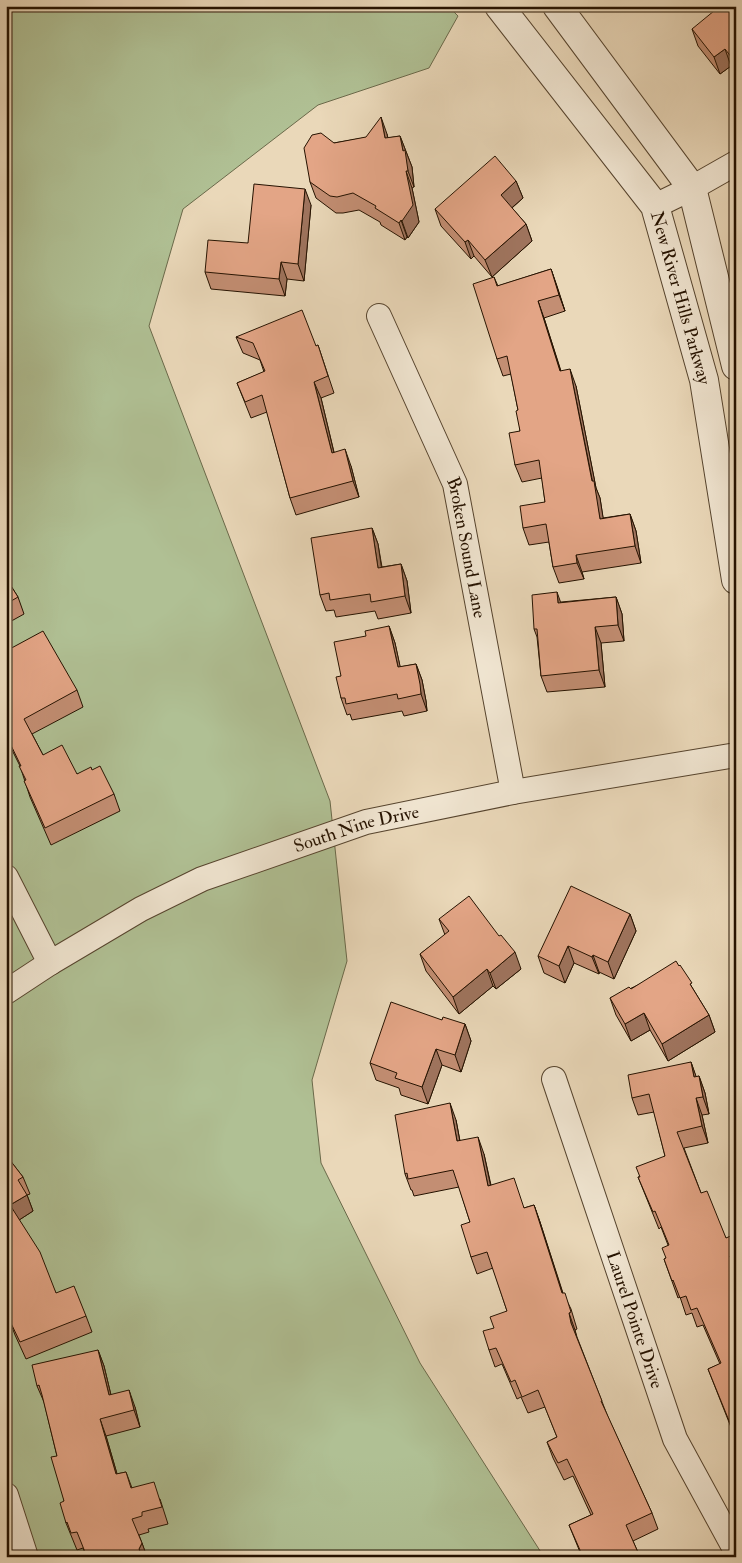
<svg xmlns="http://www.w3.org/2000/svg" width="742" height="1563" viewBox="0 0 742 1563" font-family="'IM FELL Double Pica',serif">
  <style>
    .green { fill: #b0c094; stroke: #6a694a }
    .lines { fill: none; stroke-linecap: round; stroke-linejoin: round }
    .minor-casing { stroke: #56442e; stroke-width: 26 }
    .tertiary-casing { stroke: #56442e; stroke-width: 30 }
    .minor { stroke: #f1e6d2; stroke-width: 24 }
    .tertiary { stroke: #f1e6d2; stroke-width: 28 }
    .wall { fill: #c38e73; stroke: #251200 }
    .shaded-wall { fill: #9f745e; stroke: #251200 }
    .building { fill: #e3a586; stroke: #251200 }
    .labels { text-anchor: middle; stroke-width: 4; stroke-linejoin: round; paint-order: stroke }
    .street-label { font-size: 18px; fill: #251200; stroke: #f1e6d2 }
  </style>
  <rect width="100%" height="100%" fill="#ead8b9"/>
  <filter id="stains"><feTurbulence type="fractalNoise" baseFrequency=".004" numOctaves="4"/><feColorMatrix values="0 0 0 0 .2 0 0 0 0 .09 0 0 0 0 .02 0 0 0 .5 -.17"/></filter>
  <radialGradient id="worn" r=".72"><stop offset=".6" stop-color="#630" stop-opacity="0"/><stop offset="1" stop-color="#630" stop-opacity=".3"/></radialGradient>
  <!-- green -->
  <polygon class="green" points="6,6 448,6 458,16 429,68 318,105 183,209 149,326 330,801 347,961 312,1080 321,1163 420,1363 544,1557 6,1557"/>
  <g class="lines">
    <defs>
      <g id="minor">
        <polyline points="655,206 692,188 736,163"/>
        <path id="s1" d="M379 316 455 484 513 792"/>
        <polyline points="6,877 50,963"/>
        <path id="s2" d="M6 992 50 963 141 909 202 879 366 822 513 792 736 755"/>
        <path id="s3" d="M554 1079 675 1439 736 1551"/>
        <polyline points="6,1495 26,1557"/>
      </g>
      <g id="tertiary">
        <path id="s4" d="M499 6 655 206 704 380 736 580"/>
        <polyline points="557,6 692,188 736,366"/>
      </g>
    </defs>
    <!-- minor casing -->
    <use href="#minor" class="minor-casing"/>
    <!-- tertiary casing -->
    <use href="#tertiary" class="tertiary-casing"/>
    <!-- minor -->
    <use href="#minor" class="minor"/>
    <!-- tertiary -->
    <use href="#tertiary" class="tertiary"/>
  </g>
  <!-- wall -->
  <g class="wall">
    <polygon points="736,6 736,72 731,66 720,74 698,46 692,29"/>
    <polygon points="387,134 388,138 400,136 412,167 414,187 412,188 419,222 408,238 407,237 405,240 381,225 380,222 359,210 343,213 336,213 316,198 310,182 334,143"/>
    <polygon points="516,181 523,198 512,208 526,224 532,241 492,277 474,256 471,259 441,226 435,209"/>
    <polygon points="311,205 304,281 287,279 285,296 211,289 205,272 248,243"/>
    <polygon points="551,269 565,311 544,318 561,371 576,386 596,488 600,498 603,518 630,514 636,531 641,563 582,572 584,579 559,583 553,567 549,542 529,545 523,528 545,502 542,478 522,482 515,465 520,431 518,410 511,374 503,376 497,359 494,277 498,286"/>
    <polygon points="236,337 316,346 318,345 334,393 321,398 334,452 351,466 359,497 296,515 290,498 267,412 251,418 237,383 264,372 260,360 243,353"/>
    <polygon points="372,528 378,544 382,567 401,564 407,581 411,613 378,619 375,611 336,617 334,610 326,611 320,595"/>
    <polygon points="6,578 18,597 24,614 6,624"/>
    <polygon points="616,597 622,614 624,641 601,643 605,687 547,692 541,676 537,637 534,629 561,602"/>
    <polygon points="389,626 395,643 400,667 416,664 422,680 426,701 427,711 404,716 402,711 352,720 350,714 347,715 341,698 341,676 366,636"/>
    <polygon points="6,651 77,690 83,707 32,734 43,755 77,774 92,770 114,794 120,811 51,845 30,797 20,766 9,744 7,746 6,744 6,701 7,700 6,698"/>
    <polygon points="630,914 636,931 614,979 599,972 599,974 574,963 565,983 544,973 538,956"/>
    <polygon points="439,919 521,969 496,989 493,986 459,1014 426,971 420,954 445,935"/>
    <polygon points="679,966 709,1015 715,1032 668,1061 650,1030 631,1041 616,1015 610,998"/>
    <polygon points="442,1020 465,1024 471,1041 461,1072 442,1065 428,1104 401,1095 399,1088 376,1080 370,1063"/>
    <polygon points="691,1062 696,1077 699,1076 705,1093 709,1114 702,1115 708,1143 684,1148 701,1193 726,1238 736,1243 736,1440 708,1369 720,1364 703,1325 697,1327 692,1313 686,1315 680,1297 678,1298 664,1259 666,1258 668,1245 661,1227 659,1229 638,1177 640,1177 665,1156 654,1112 638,1115 632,1098"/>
    <polygon points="456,1120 460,1141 484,1154 491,1185 524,1208 534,1205 540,1222 563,1293 571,1309 577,1329 575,1330 577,1337 608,1417 652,1513 658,1529 633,1541 640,1557 582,1557 569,1525 591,1515 573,1476 564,1480 553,1458 547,1442 557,1437 545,1407 528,1413 521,1397 517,1399 502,1364 495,1367 489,1350 494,1328 507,1311 493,1268 477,1274 471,1257 470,1222 459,1187 414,1196 412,1190 411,1190 405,1174"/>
    <polygon points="6,1155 23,1177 30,1194 27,1195 33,1211 19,1220 56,1293 86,1316 92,1332 26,1359 15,1335 9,1319 11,1318 6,1307"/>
    <polygon points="98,1350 104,1366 111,1395 135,1407 140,1427 106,1436 117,1474 126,1472 132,1488 160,1499 168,1524 148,1529 149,1532 139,1535 147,1557 86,1557 83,1548 77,1550 66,1523 64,1501 57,1456 44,1402 37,1386"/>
  </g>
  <!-- shaded-wall -->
  <g class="shaded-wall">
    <polygon points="677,6 684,6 678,10"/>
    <polygon points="725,49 731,66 720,74 714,57"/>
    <polygon points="381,117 387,134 391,155 385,138"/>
    <polygon points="400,136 412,167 414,187 408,171 403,151"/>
    <polygon points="406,171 412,188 419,222 408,238 402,221"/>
    <polygon points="516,181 523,198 507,212 501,195"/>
    <polygon points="305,189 311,205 304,281 298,264"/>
    <polygon points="401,220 407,237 405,240 399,223"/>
    <polygon points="526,224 532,241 492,277 485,260"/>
    <polygon points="468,240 474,256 471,259 465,242"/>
    <polygon points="281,262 287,279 285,296 279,279"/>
    <polygon points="551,269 557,286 565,311 559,295"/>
    <polygon points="538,301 544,318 566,388 560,371"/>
    <polygon points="570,369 576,386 596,488 600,498 606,536 600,519"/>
    <polygon points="314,382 321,398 338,470 332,453"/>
    <polygon points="345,449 351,466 359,497 353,481"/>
    <polygon points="630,514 636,531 641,563 635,546"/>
    <polygon points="372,528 378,544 384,585 378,568"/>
    <polygon points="576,555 582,572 584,579 577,563"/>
    <polygon points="401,564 407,581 411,613 405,596"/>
    <polygon points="557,592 563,609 558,603"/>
    <polygon points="616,597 622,614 624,641 618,625"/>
    <polygon points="389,626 395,643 404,684 398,667"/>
    <polygon points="595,627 601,643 605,687 599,670"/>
    <polygon points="416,664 422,680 426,701 427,711 421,694"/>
    <polygon points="6,737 9,744 7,746 6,744"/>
    <polygon points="630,914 636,931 614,979 608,962"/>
    <polygon points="568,946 574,963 565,983 559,966"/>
    <polygon points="515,952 521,969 496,989 490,973"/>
    <polygon points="593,955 599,972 599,974 592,957"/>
    <polygon points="487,969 493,986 459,1014 453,997"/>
    <polygon points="644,1013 650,1030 631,1041 625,1024"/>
    <polygon points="709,1015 715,1032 668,1061 662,1044"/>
    <polygon points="465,1024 471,1041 461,1072 455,1055"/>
    <polygon points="436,1049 442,1065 428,1104 422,1087"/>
    <polygon points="691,1062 697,1079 694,1077"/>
    <polygon points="699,1076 705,1093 709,1114 703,1097"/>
    <polygon points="696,1098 702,1115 708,1143 702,1126"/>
    <polygon points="450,1103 456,1120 463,1158 457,1141"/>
    <polygon points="478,1137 484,1154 494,1202 488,1186"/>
    <polygon points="27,1195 33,1211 16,1222 10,1205"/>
    <polygon points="534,1205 540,1222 568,1310 562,1293"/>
    <polygon points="569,1313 575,1330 577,1340 571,1323"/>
    <polygon points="98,1350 104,1366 115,1412 109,1395"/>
    <polygon points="129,1390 135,1407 140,1427 134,1410"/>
    <polygon points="100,1419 106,1436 122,1491 116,1474"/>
    <polygon points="142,1543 147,1557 142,1557 139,1549"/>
  </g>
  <!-- building -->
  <g class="building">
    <polygon points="720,6 736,6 736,63 725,49 714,57 692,29"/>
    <polygon points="381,117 385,138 400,136 403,151 405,150 408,171 406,171 413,205 402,221 401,220 399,223 375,208 376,206 353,193 337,197 330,196 310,182 304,148 312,135 321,133 334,143 366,137"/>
    <polygon points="495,156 516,181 501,195 526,224 485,260 468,240 465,242 435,209"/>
    <polygon points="254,184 305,189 298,264 281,262 279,279 205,272 208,240 248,243"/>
    <polygon points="551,269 559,295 538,301 560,371 570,369 592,481 594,481 600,519 630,514 635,546 576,555 577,563 553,567 546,524 523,528 520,506 545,502 539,460 515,465 509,433 520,431 516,411 518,410 507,356 497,359 473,284 494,277 497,286"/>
    <polygon points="302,310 316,346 318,345 328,376 314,382 332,453 345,449 353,481 290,498 262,395 245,402 237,383 265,371 253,343 236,337"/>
    <polygon points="372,528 378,568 401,564 405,596 371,602 370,594 330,600 329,593 320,595 311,538"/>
    <polygon points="6,578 18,597 6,604"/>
    <polygon points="557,592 558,603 616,597 618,625 595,627 599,670 541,676 537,629 534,629 532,595"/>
    <polygon points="389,626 398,667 416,664 420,684 421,694 398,699 397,694 346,704 345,698 341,698 336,677 341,676 334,642 366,636 365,631"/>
    <polygon points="43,631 77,690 24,719 43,755 62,745 77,774 91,767 92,770 100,766 114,794 45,828 24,781 26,780 19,766 21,766 6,735 6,701 9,699 6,693 6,651"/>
    <polygon points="571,886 630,914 608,962 593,955 592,957 568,946 559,966 538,956"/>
    <polygon points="469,896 499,936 501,935 515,952 490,973 487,969 453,997 420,954 449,931 439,919"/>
    <polygon points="676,961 679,966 680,965 692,983 690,984 709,1015 662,1044 644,1013 625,1024 610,998 629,987 631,989"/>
    <polygon points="391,1002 442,1020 443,1017 465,1024 455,1055 436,1049 422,1087 395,1078 397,1073 370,1063"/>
    <polygon points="691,1062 694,1077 699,1076 703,1097 696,1098 702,1126 677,1132 701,1193 707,1191 726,1238 733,1235 736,1243 736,1254 730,1256 736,1274 736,1438 708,1369 721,1363 697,1308 691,1310 686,1296 680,1298 673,1280 672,1281 664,1259 666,1258 662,1248 669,1245 655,1211 653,1212 638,1177 640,1177 636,1167 665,1156 649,1094 632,1098 628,1075"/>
    <polygon points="450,1103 457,1141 478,1137 488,1186 514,1178 524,1208 534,1205 562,1293 565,1293 571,1312 569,1313 571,1323 602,1401 601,1401 652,1513 626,1525 640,1557 591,1557 590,1556 587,1557 583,1557 569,1525 593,1514 567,1459 558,1463 547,1442 557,1437 538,1390 522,1397 515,1380 511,1382 496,1348 489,1350 483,1331 494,1328 490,1317 507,1311 487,1252 471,1257 461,1225 470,1222 453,1170 408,1179 407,1173 405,1174 395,1115"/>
    <polygon points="6,1155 23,1177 18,1180 27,1195 10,1205 40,1252 56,1293 74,1286 86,1316 20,1342 9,1319 11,1318 6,1305"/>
    <polygon points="98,1350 109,1395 129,1390 134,1410 100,1419 116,1474 126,1472 131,1488 154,1482 162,1507 142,1512 142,1516 132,1519 142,1543 139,1549 142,1557 87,1557 77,1532 71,1533 67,1522 66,1523 60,1503 64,1501 51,1457 57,1456 42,1395 39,1385 37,1386 32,1365"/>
  </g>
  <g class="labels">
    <!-- street labels -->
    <g class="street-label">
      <text dy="6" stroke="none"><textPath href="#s4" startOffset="349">New River Hills Parkway</textPath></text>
      <text dy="6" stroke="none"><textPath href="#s1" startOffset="249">Broken Sound Lane</textPath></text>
      <text dy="6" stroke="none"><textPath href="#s2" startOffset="389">South Nine Drive</textPath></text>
      <text dy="6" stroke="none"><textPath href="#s3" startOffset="254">Laurel Pointe Drive</textPath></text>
    </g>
  </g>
  <!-- margin -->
  <rect width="742" height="1563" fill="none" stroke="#ead8b9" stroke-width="25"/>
  <rect x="8" y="8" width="727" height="1548" fill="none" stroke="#251200" stroke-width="2.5"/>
  <rect x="12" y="12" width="717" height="1538" fill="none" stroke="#251200"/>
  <rect width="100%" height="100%" filter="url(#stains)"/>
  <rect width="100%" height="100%" fill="url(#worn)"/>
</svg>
